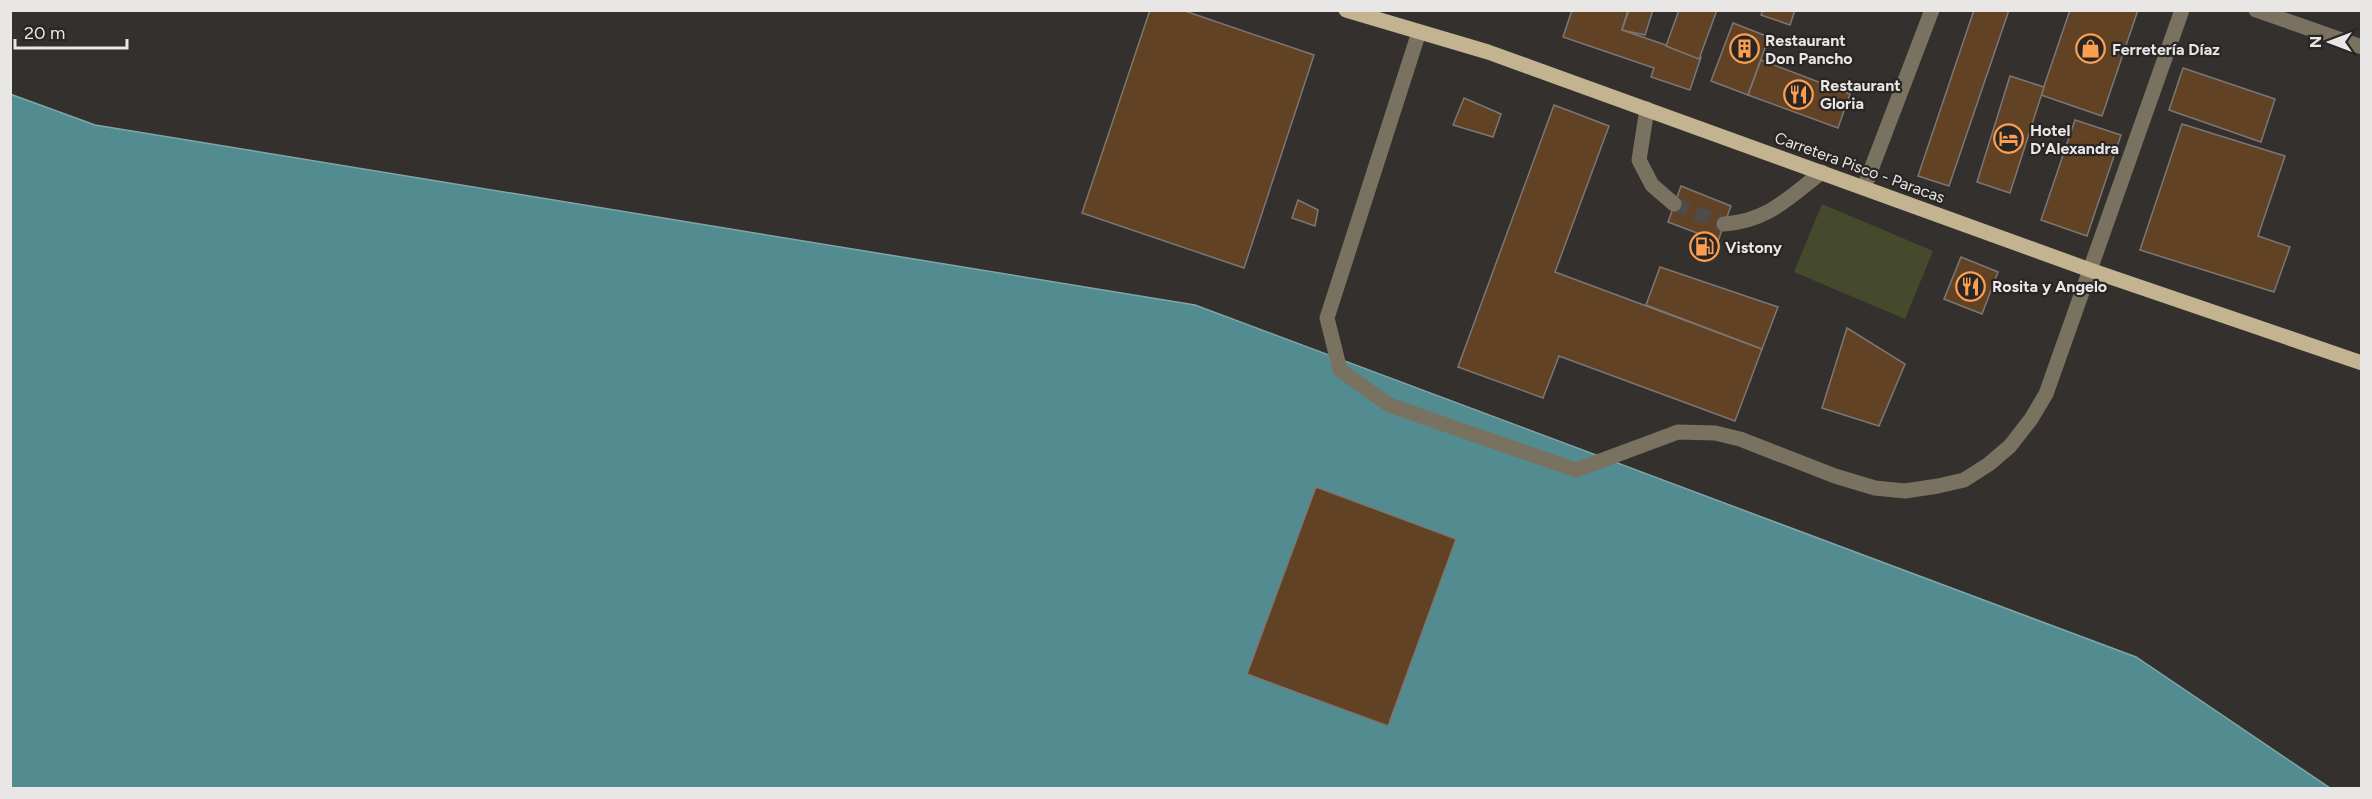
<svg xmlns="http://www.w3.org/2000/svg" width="2372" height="799" viewBox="0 0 2372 799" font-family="Figtree,sans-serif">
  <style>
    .green { fill: #464a2d }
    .water { fill: #528b90; stroke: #7fa7aa; stroke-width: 1.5 }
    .building { fill: #614225; stroke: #7b7775; stroke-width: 1.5 }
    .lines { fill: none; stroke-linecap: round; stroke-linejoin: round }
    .minor-tunnel { stroke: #4e4b4a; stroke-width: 15; stroke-dasharray: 15 8; stroke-linecap: butt }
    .minor { stroke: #7a7261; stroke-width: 15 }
    .major { stroke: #c3b390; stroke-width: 15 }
    .labels { text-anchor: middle; stroke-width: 4.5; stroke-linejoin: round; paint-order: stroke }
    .poi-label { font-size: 16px; font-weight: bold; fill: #e9e7e6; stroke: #292624; text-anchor: start }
    .street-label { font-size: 16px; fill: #e9e7e6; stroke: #292624 }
  </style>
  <rect width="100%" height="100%" fill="#33302e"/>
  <!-- green -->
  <polygon class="green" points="1822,204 1933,251 1905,319 1794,272"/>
  <!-- water -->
  <polygon class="water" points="10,94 95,125 1195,305 2136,657 2330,788 11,788"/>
  <!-- building -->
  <g class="building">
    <polygon points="1150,10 1182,10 1314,55 1244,268 1082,213"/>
    <polygon points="1572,10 1628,10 1622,30 1701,57 1690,90 1651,77 1654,68 1563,37"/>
    <polygon points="1629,10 1653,10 1645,35 1622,30"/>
    <polygon points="1679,10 1717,10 1699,59 1666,46"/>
    <polygon points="1763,10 1795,10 1790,25 1761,15"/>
    <polygon points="1974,10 2009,10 1949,186 1918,176"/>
    <polygon points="2070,10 2138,10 2102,116 2041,95"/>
    <polygon points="1733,23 1769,37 1748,95 1711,81"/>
    <polygon points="1761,60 1850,94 1838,128 1748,95"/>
    <polygon points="2183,68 2275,99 2261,142 2169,110"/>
    <polygon points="2010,76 2044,87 2010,193 1977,182"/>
    <polygon points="1464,98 1501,114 1493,137 1453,125"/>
    <polygon points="1554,105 1609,126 1555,272 1762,349 1735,421 1559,356 1543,398 1458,367"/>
    <polygon points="2075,120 2121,135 2087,236 2041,220"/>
    <polygon points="2182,124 2285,156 2258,236 2290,247 2274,292 2140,250"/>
    <polygon points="1681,186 1731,206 1718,241 1668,222"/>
    <polygon points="1298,200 1318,210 1315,226 1292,218"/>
    <polygon points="1961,257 1998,272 1982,314 1944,299"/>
    <polygon points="1660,267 1778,307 1762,349 1646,305"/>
    <polygon points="1847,328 1905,364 1879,426 1822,408"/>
    <polygon points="1316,487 1456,539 1388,726 1247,674"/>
  </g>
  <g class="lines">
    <!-- minor-tunnel -->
    <polyline class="minor-tunnel" points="1674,204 1724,224"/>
    <!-- minor -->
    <g class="minor">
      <polyline points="2256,10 2362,47"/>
      <polyline points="1419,32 1327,318 1340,370 1389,405 1576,470 1678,432 1715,433 1740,439 1835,476 1875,488 1905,491 1938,486 1964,480 1989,464 2010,446 2031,419 2046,394 2182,10"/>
      <polyline points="1647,109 1639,160 1652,185 1674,204"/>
      <polyline points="1864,188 1932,10"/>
      <path d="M1724 224C1768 221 1788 198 1822 172"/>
    </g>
    <!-- major -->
    <polyline class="major" points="1346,10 1488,52 2090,270 2362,363"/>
  </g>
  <!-- icons -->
  <defs>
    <symbol id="building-ring" viewBox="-11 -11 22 22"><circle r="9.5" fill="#292624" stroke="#fb9e50" stroke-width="1.5"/><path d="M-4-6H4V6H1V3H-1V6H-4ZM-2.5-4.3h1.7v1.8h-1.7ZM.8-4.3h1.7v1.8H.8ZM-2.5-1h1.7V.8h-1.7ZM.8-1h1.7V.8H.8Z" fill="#fb9e50"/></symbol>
    <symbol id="shop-ring" viewBox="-11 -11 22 22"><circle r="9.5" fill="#292624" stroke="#fb9e50" stroke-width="1.5"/><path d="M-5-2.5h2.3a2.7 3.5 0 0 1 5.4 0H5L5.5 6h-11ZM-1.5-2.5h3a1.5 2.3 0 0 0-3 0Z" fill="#fb9e50"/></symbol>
    <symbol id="restaurant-ring" viewBox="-11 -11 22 22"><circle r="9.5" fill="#292624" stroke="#fb9e50" stroke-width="1.5"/><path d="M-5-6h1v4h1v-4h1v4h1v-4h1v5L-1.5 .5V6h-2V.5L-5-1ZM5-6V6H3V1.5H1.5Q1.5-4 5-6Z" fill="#fb9e50"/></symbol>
    <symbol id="hotel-ring" viewBox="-11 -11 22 22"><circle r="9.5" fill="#292624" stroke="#fb9e50" stroke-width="1.5"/><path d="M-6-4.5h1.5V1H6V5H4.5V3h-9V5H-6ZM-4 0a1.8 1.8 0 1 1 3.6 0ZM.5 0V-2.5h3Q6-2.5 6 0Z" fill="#fb9e50"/></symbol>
    <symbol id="fuel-ring" viewBox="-11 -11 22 22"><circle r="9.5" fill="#292624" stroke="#fb9e50" stroke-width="1.5"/><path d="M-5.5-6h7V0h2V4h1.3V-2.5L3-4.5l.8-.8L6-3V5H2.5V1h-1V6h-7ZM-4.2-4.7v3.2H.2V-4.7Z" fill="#fb9e50"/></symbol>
  </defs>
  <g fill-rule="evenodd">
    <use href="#building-ring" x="1728" y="32" width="33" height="33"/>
    <use href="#shop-ring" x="2074" y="32" width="33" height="33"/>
    <use href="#restaurant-ring" x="1782" y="78" width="33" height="33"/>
    <use href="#hotel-ring" x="1992" y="122" width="33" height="33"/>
    <use href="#fuel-ring" x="1688" y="230" width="33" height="33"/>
    <use href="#restaurant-ring" x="1954" y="270" width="33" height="33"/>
  </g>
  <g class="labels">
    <!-- poi labels -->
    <g class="poi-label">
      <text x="1765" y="46">Restaurant<tspan x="1765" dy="18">Don Pancho</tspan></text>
      <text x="2112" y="55">Ferretería Díaz</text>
      <text x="1820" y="91">Restaurant<tspan x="1820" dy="18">Gloria</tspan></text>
      <text x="2030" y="136">Hotel<tspan x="2030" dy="18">D'Alexandra</tspan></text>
      <text x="1725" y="253">Vistony</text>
      <text x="1992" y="292">Rosita y Angelo</text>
    </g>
    <!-- street labels -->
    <g class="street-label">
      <text transform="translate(1860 167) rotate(20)" y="6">Carretera Pisco - Paracas</text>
    </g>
  </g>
  <!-- border -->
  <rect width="2372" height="799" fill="none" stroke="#e9e7e6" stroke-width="24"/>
  <!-- north arrow -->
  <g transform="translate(2330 42) rotate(270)" stroke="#292624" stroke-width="4.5" paint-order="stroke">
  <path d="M0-4.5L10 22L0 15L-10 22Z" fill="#e9e7e6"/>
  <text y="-9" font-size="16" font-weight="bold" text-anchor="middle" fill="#e9e7e6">N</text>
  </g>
  <!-- scale -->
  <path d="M15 39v9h112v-9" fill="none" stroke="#e9e7e6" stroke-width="3"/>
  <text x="24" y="39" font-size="18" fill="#e9e7e6" stroke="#292624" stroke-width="4.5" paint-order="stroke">20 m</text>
</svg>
